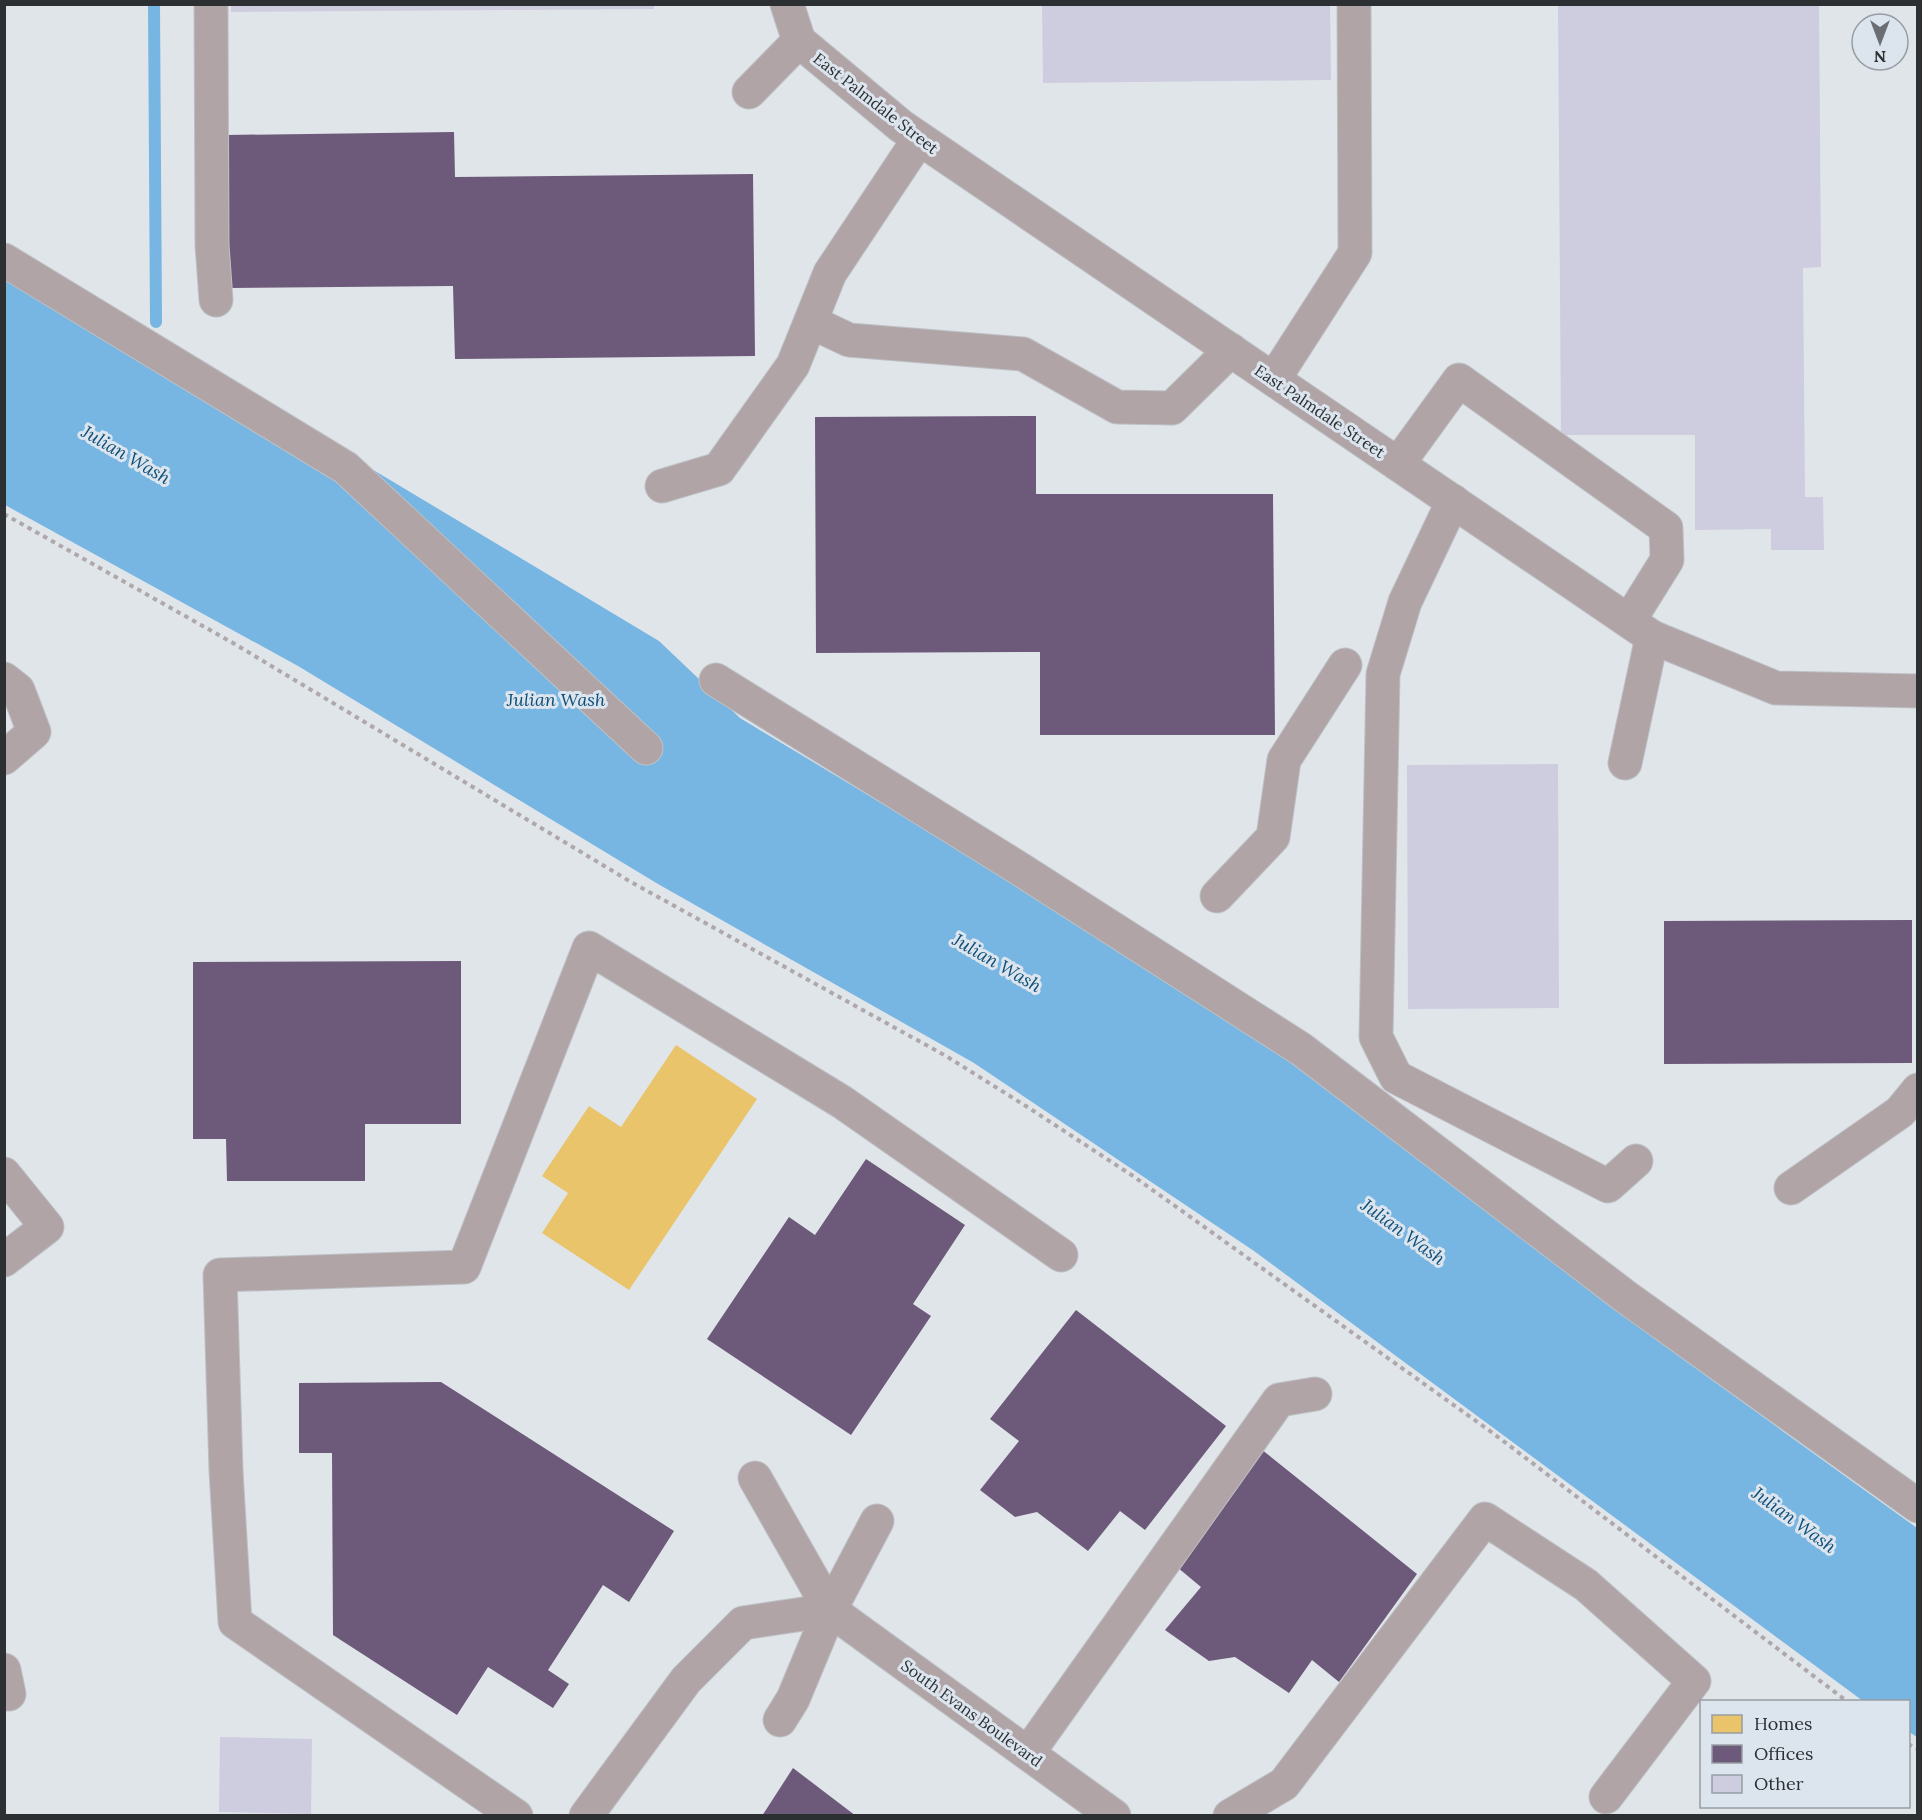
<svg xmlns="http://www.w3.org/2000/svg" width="1922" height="1820" viewBox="0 0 1922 1820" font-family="Lora,serif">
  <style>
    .water { fill: #77b5e2 }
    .homes { fill: #e9c46a }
    .offices { fill: #6d597a }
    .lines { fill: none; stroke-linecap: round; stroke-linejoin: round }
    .stream { stroke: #77b5e2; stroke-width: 12 }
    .building { fill: #ceccdf }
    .minor-casing { stroke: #bdc1c5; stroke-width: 35 }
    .path { stroke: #afa8aa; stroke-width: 4; stroke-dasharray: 4.5 4.5; stroke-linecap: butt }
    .minor { stroke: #b0a4a6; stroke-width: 33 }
    .labels { text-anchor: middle; stroke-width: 6; stroke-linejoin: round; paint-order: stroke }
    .street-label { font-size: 16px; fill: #2c3033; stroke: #dce5ee }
    .water-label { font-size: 18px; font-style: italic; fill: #0e4f79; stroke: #dce5ee }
  </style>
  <rect width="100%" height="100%" fill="#e0e5ea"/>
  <!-- water -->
  <polygon class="water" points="5,280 344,483 365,465 659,641 740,718 1194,991 1507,1216 1651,1336 1917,1528 1917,1737 1909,1732 1908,1702 1863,1701 1254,1251 974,1063 658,884 298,666 5,505"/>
  <!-- homes -->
  <polygon class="homes" points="676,1045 757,1099 629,1290 542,1233 568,1193 542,1176 589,1106 621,1127"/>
  <!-- offices -->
  <g class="offices">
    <polygon points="454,132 455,177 753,174 755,356 455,359 453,286 229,288 227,135"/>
    <polygon points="1036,416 1036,494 1273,494 1275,735 1040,735 1040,652 816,653 815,417"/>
    <polygon points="1912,920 1912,1063 1664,1064 1664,921"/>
    <polygon points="461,961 461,1124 365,1124 365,1181 227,1181 226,1139 193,1139 193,962"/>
    <polygon points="866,1159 965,1225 913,1304 931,1316 851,1435 707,1339 789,1217 815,1235"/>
    <polygon points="1076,1310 1226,1426 1145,1530 1120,1511 1088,1551 1037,1512 1015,1517 980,1490 1019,1441 990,1419"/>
    <polygon points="441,1382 674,1531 629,1602 603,1585 548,1670 569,1684 553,1708 488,1667 457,1715 333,1635 332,1453 299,1453 299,1383"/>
    <polygon points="1261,1449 1417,1574 1339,1682 1312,1660 1289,1693 1235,1657 1209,1661 1165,1630 1201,1587 1177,1567"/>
    <polygon points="793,1768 856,1816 762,1816"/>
  </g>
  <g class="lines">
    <!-- stream -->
    <polyline class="stream" points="154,4 156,322"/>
  </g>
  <!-- building -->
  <g class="building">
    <polygon points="231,4 654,4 654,9 231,12"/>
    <polygon points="1042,4 1330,4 1331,80 1043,83"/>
    <polygon points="1558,4 1819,4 1821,267 1803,268 1805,497 1823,497 1824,550 1771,550 1771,529 1695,530 1695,435 1561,435"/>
    <polygon points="1558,764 1559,1008 1408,1009 1407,765"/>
    <polygon points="220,1737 312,1739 311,1814 219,1812"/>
  </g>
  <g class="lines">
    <defs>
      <g id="minor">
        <polyline points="211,4 212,245 216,300"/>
        <polyline points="787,4 799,41 901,126 1652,637 1776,688 1918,691"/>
        <polyline points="749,92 799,41"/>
        <polyline points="4,260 346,468 646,748"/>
        <polyline points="811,322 849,340 1023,354 1117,407 1172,408 1231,350"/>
        <polyline points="1274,379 1355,253 1354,4"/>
        <polyline points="1398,464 1459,380 1666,528 1667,560 1629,621"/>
        <polyline points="662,486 719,469 793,365 830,273 919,139"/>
        <polyline points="1453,501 1405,602 1383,674 1376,1037 1396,1077 1608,1186 1636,1161"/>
        <polyline points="4,679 18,690 34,732 4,758"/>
        <polyline points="716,680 1020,869 1301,1049 1626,1297 1918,1506"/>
        <polyline points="1625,763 1652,637"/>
        <polyline points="1217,896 1273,837 1284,760 1345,665"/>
        <polyline points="4,1174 47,1227 4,1260"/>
        <polyline points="1791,1188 1900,1112 1918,1090"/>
        <polyline points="755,1478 830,1610 1114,1816"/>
        <polyline points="4,1670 9,1694"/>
        <polyline points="780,1720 793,1699 830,1610 877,1521"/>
        <polyline points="1028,1753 1279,1400 1315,1394"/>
        <polyline points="516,1816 235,1622 226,1471 220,1275 464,1267 589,948 842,1102 1061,1255"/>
        <polyline points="586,1816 686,1680 743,1623 830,1610"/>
        <polyline points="1230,1816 1284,1784 1485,1519 1586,1585 1694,1681 1606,1797"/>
      </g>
    </defs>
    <!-- minor casing -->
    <use href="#minor" class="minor-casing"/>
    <!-- path -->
    <g class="path">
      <polyline points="4,514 233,643 631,882 946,1056 1029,1108 1133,1176 1490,1431 1848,1702"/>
      <polyline points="1908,1744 1918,1749"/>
    </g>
    <!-- minor -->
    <use href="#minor" class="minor"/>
  </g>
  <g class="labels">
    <!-- street labels -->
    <g class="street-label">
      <text transform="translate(876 103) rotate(38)" y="6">East Palmdale Street</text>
      <text transform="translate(1320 411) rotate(34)" y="6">East Palmdale Street</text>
      <text transform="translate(972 1713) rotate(36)" y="6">South Evans Boulevard</text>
    </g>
    <!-- water labels -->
    <g class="water-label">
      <text transform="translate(126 455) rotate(30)" y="6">Julian Wash</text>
      <text x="556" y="706">Julian Wash</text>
      <text transform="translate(997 963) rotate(30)" y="6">Julian Wash</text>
      <text transform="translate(1403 1232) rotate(36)" y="6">Julian Wash</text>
      <text transform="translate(1794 1520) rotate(36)" y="6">Julian Wash</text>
    </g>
  </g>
  <!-- border -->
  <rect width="1922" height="1820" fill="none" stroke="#2c3033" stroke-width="12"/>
  <!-- legend -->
  <rect x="1700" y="1700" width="210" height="108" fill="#dce5ee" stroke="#969da3" stroke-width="1.5"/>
  <rect x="1712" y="1715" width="30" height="18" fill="#e9c46a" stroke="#969da3" stroke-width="1.5"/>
  <text x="1754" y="1730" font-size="18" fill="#2c3033">Homes</text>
  <rect x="1712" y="1745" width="30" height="18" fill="#6d597a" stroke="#969da3" stroke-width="1.5"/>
  <text x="1754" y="1760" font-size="18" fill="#2c3033">Offices</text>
  <rect x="1712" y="1775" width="30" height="18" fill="#ceccdf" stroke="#969da3" stroke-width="1.5"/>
  <text x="1754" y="1790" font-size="18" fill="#2c3033">Other</text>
  <!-- north arrow -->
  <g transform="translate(1880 42) rotate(180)"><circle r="28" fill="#dce5ee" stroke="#969da3" stroke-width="1.5"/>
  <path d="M0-4.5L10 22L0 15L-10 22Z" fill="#6b6f73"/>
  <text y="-9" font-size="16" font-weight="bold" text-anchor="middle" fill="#2c3033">N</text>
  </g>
</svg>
